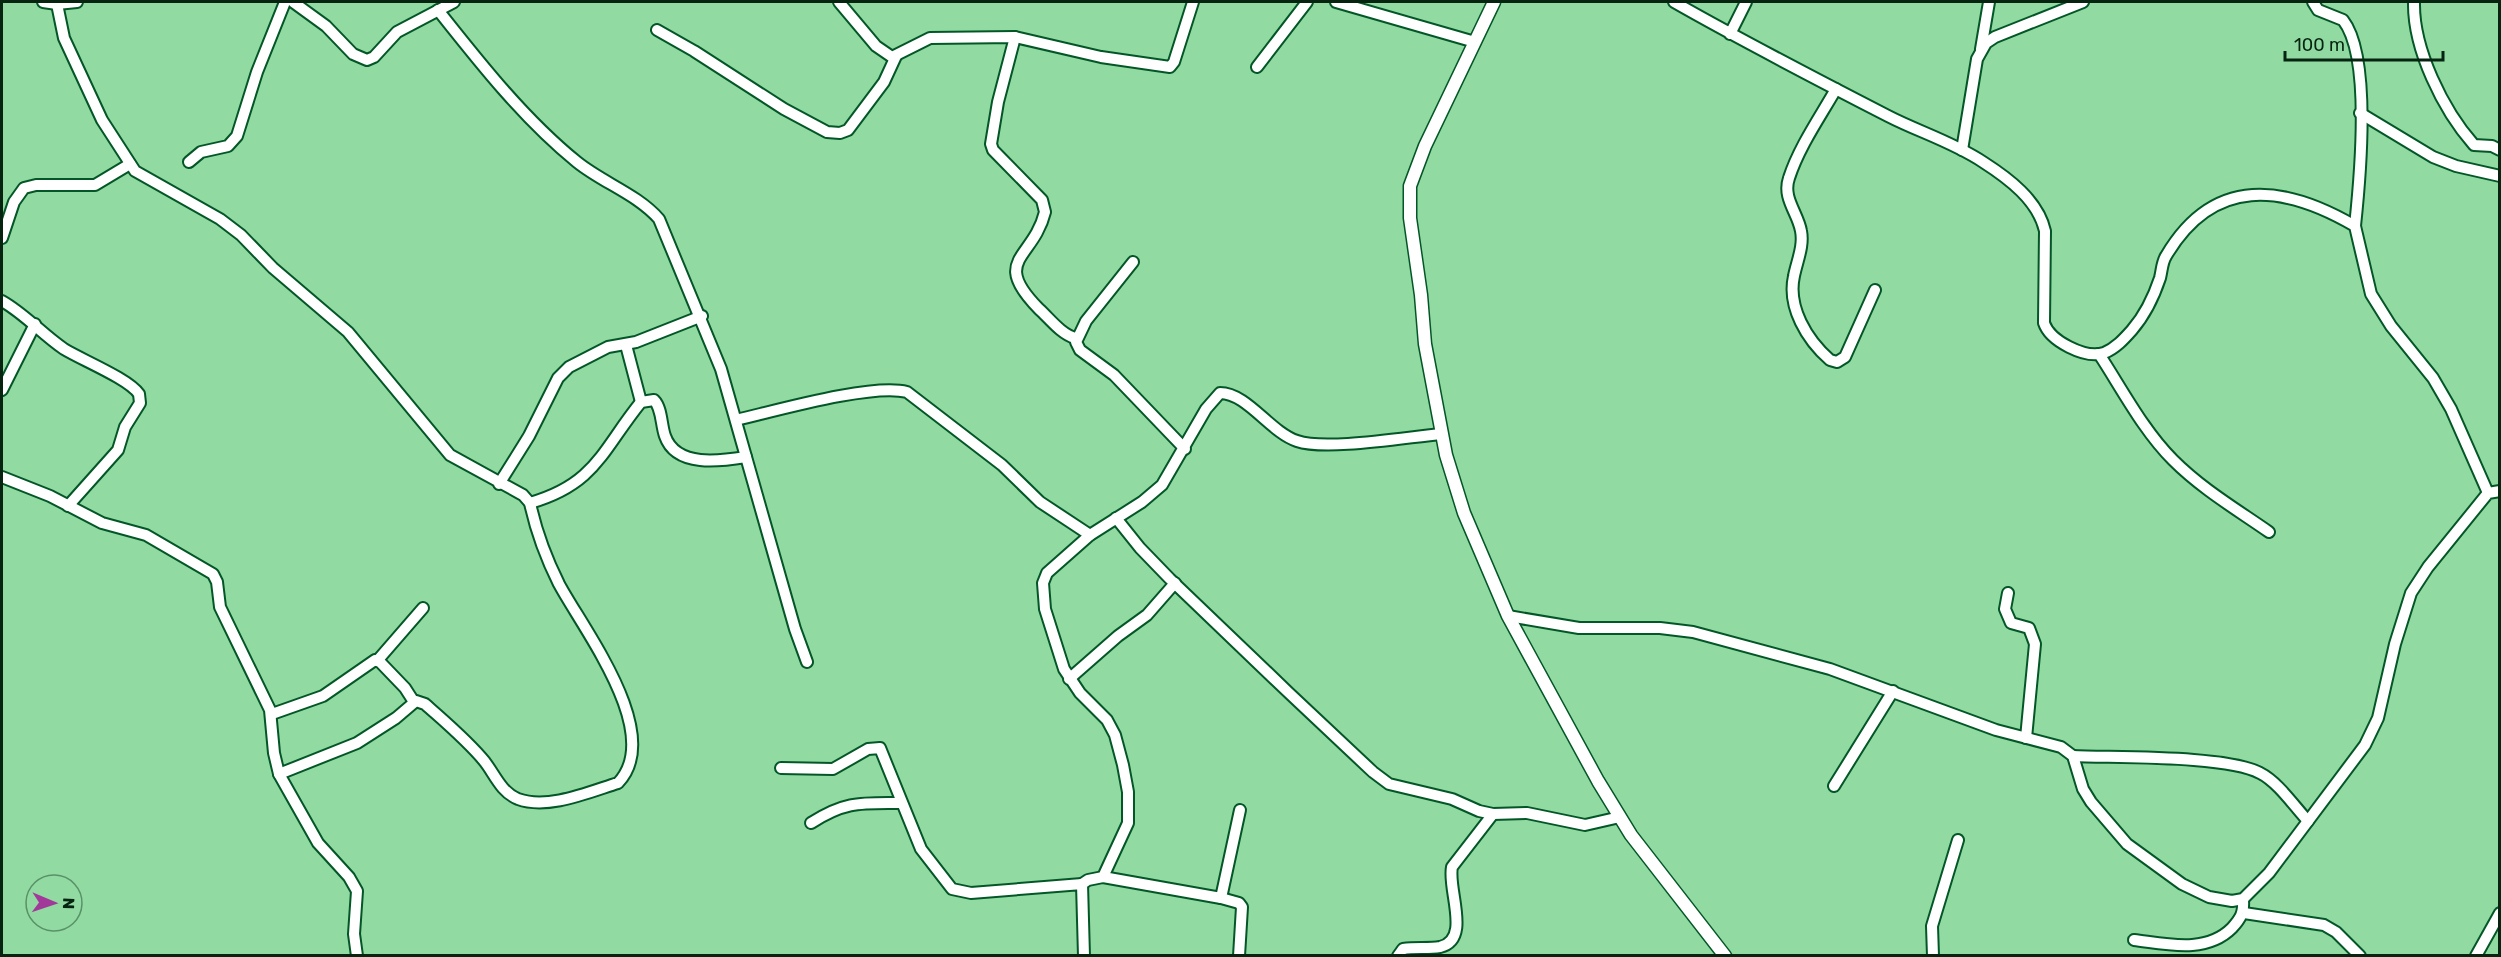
<svg xmlns="http://www.w3.org/2000/svg" width="2501" height="957" viewBox="0 0 2501 957" font-family="Rubik,sans-serif">
  <style>
    .lines { fill: none; stroke-linecap: round; stroke-linejoin: round }
    .minor-casing { stroke: #035727; stroke-width: 14 }
    .tertiary-casing { stroke: #035727; stroke-width: 15 }
    .minor { stroke: #fff; stroke-width: 10 }
    .tertiary { stroke: #fff; stroke-width: 12 }
  </style>
  <rect width="100%" height="100%" fill="#91daa2"/>
  <g class="lines">
    <defs>
      <g id="minor">
        <polyline points="43,2 57,4 77,2"/>
        <polyline points="293,2 326,26 353,54 367,60 374,57 397,32 454,2"/>
        <polyline points="839,2 876,46 892,57 930,38 1015,37 1101,57 1170,67 1174,62 1193,2"/>
        <polyline points="1336,2 1475,42"/>
        <path d="M1674 2C1744 42 1816 79 1888 116 1919 132 1953 142 1983 162 2008 178 2038 200 2045 231L2044 323C2050 341 2085 359 2104 353 2116 348 2124 339 2132 330 2145 315 2154 296 2160 278 2162 270 2162 262 2166 256 2213 176 2283 184 2355 226L2371 294 2391 326 2433 378 2451 409 2488 493"/>
        <path d="M2313 2 2318 10 2343 20C2372 57 2360 179 2355 226"/>
        <path d="M2414 2C2413 49 2443 110 2474 145L2492 146 2500 150"/>
        <path d="M57 4 64 38 102 120 135 171 220 219 241 235 273 268 348 332 450 455 523 495 530 503C536 531 546 558 559 584 583 629 665 734 618 783 589 792 548 810 518 799 501 792 495 775 485 762 468 741 445 722 425 704L416 701 396 718 357 743 279 774"/>
        <path d="M438 10C480 63 524 119 577 162 603 183 637 194 659 219L721 369 795 629 807 662"/>
        <polyline points="657,30 694,51 784,109 827,132 840,133 848,130 884,82 896,56"/>
        <polyline points="1730,34 1746,2"/>
        <path d="M1015 37 998 102 991 144 993 150 1042 200 1045 212C1033 260 990 259 1039 309 1050 319 1061 334 1075 338"/>
        <polyline points="1981,49 1989,2"/>
        <polyline points="1257,67 1307,2"/>
        <path d="M1836 89C1820 117 1799 147 1789 178 1782 198 1798 213 1801 231 1804 246 1797 261 1794 276 1787 307 1807 340 1830 360L1837 362 1845 357 1875 290"/>
        <polyline points="2360,113 2433,157 2456,166 2500,176"/>
        <polyline points="1962,150 1977,59 1986,43 1995,37 2083,2"/>
        <polyline points="189,162 201,152 228,146 237,136 257,72 285,2"/>
        <polyline points="2,238 14,202 24,188 36,185 95,185 130,164"/>
        <polyline points="1133,262 1086,321 1076,342 1080,350 1114,375 1185,449"/>
        <path d="M2 301C25 314 42 334 64 349 82 360 129 379 139 394L140 403 125 427 118 450 68 506"/>
        <polyline points="626,345 641,402"/>
        <path d="M2099 354C2122 389 2143 430 2173 460 2202 489 2236 509 2269 532"/>
        <polyline points="2,390 35,324"/>
        <path d="M736 420C775 411 872 383 907 392L1002 465 1040 502 1090 535"/>
        <polyline points="2,477 50,496 102,523 146,535 213,574 217,582 220,607 270,710 274,753 279,774 318,843 349,877 357,891 354,934 357,956"/>
        <polyline points="499,484 529,436 558,378 569,367 608,347 636,342 702,316"/>
        <path d="M530 503C596 484 602 450 641 402L654 400C662 408 661 425 665 436 676 468 721 461 746 457"/>
        <polyline points="1116,518 1140,548 1170,579 1289,693 1373,772 1389,784 1452,799 1479,811 1493,814 1527,813 1585,825 1620,817"/>
        <polyline points="2008,593 2005,609 2011,623 2029,628 2035,644 2026,738"/>
        <polyline points="1508,616 1579,628 1660,628 1693,632 1830,669 1996,730 2061,747 2073,756 2083,789 2091,802 2127,844 2182,884 2209,897 2232,901 2243,899 2269,873 2365,745 2378,718 2395,644 2411,593 2428,567 2488,493 2500,491"/>
        <polyline points="377,661 423,608"/>
        <polyline points="1069,679 1118,636 1147,615 1175,583"/>
        <polyline points="272,714 323,696 375,660 380,662 405,688 414,702"/>
        <path d="M2073 756C2115 758 2227 755 2260 773 2278 782 2294 806 2308 821"/>
        <polyline points="781,768 833,769 868,749 880,748 921,849 952,889 971,893 1082,884 1084,956"/>
        <polyline points="1834,786 1893,691"/>
        <path d="M811 823C845 801 861 803 900 803"/>
        <polyline points="1103,877 1221,898 1240,810"/>
        <path d="M1082 884 1088 880 1103 877 1128 823V792L1123 765 1115 735 1107 720 1080 693 1064 669 1045 609 1043 583 1047 573 1090 535 1142 502 1162 485 1206 409 1220 393C1247 393 1270 432 1297 441 1326 451 1407 437 1441 434"/>
        <polyline points="1221,898 1239,903 1242,907 1239,956"/>
        <polyline points="2244,913 2324,925 2336,932 2360,956"/>
        <path d="M2134 940C2167 944 2206 954 2232 928 2241 918 2244 913 2243 899"/>
        <path d="M1398 956 1403 949C1416 947 1428 949 1440 947 1472 940 1447 889 1452 867L1493 814"/>
        <polyline points="1933,956 1932,926 1958,840"/>
        <polyline points="2476,956 2500,913"/>
      </g>
      <polyline id="tertiary" points="1494,2 1425,146 1410,186 1410,218 1421,295 1425,344 1446,455 1464,513 1508,616 1598,781 1631,835 1725,956"/>
    </defs>
    <!-- minor casing -->
    <use href="#minor" class="minor-casing"/>
    <!-- tertiary casing -->
    <use href="#tertiary" class="tertiary-casing"/>
    <!-- minor -->
    <use href="#minor" class="minor"/>
    <!-- tertiary -->
    <use href="#tertiary" class="tertiary"/>
  </g>
  <!-- border -->
  <rect width="2501" height="957" fill="none" stroke="#062410" stroke-width="6"/>
  <!-- north arrow -->
  <g transform="translate(54 903) rotate(92)"><circle r="28" fill="#91daa2" stroke="#599168" stroke-width="1.5"/>
  <path d="M0-4.5L10 22L0 15L-10 22Z" fill="#a2389a"/>
  <text y="-9" font-size="16" font-weight="bold" text-anchor="middle" fill="#062410">N</text>
  </g>
  <!-- scale -->
  <path d="M2285 51v9h158v-9" fill="none" stroke="#062410" stroke-width="3"/>
  <text x="2294" y="51" font-size="18" fill="#062410" stroke="#91daa2" stroke-width="4.5" paint-order="stroke">100 m</text>
</svg>
